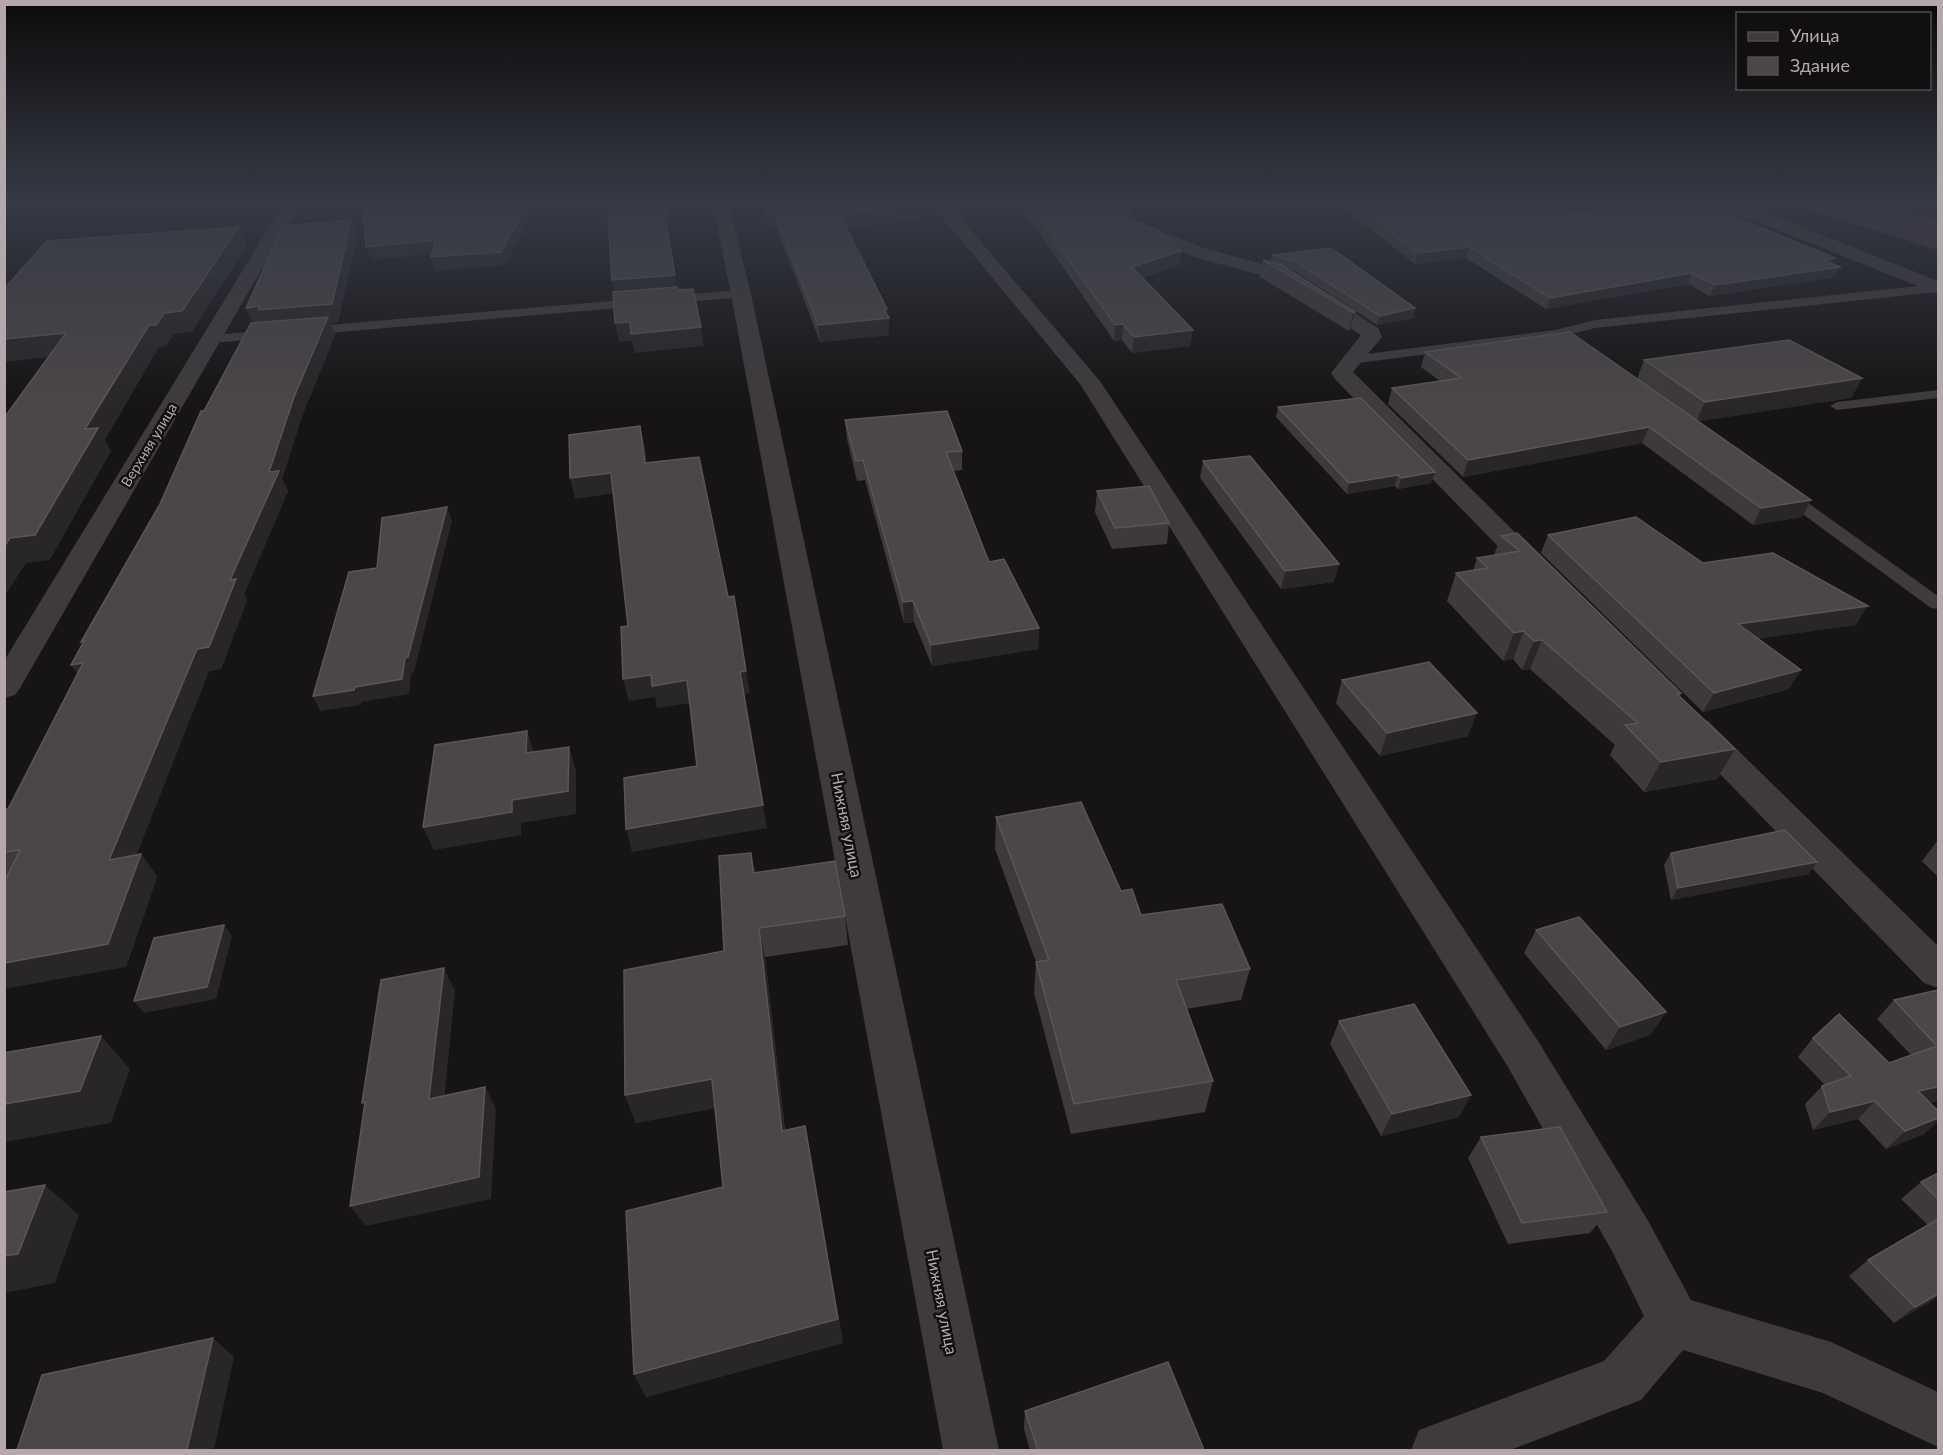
<svg xmlns="http://www.w3.org/2000/svg" width="1943" height="1455" viewBox="0 0 1943 1455" font-family="Lato,sans-serif">
  <style>
    .lines { fill: none; stroke-linecap: round; stroke-linejoin: round }
    .river { fill: #483841; fill-rule: evenodd }
    .service { fill: #3f3b3c; fill-rule: evenodd }
    .minor { fill: #3f3b3c; fill-rule: evenodd }
    .wall { fill: #3e3a3b }
    .shaded-wall { fill: #292627 }
    .building { fill: #4b4648; stroke: #5b5557; stroke-width: 1.5 }
    .labels { text-anchor: middle; stroke-width: 5; stroke-linejoin: round; paint-order: stroke }
    .far-street-label { font-size: 14px; fill: #b5a8ac; stroke: #110f10 }
    .street-label { font-size: 16px; fill: #b5a8ac; stroke: #110f10 }
  </style>
  <rect width="100%" height="100%" fill="#161414"/>
  <g class="lines">
    <!-- river -->
    <polygon class="river" points="1803,201 1871,201 1938,221 1938,250 1809,210"/>
    <!-- service -->
    <g class="service">
      <polygon points="1938,284 1938,292 1595,328 1555,338 1350,364 1343,360 1350,356 1555,330 1595,320"/>
      <polygon points="741,290 745,291 747,294 745,297 305,335 298,331 305,327"/>
      <polygon points="271,330 278,334 276,337 212,343 205,339 212,335"/>
      <polygon points="1938,390 1938,398 1837,410 1830,406 1837,402"/>
      <polygon points="1784,488 1790,490 1938,596 1938,609 1931,608 1778,496 1776,493"/>
    </g>
    <!-- minor -->
    <g class="minor">
      <polygon points="285,201 301,201 20,688 15,695 4,698 4,661"/>
      <polygon points="712,201 728,201 751,294 999,1450 943,1450 731,294"/>
      <polygon points="929,201 946,201 1100,381 1538,1041 1647,1219 1691,1300 1831,1342 1938,1392 1938,1447 1823,1393 1683,1350 1641,1400 1510,1450 1411,1450 1419,1430 1604,1361 1644,1316 1613,1253 1508,1067 1080,384"/>
      <polygon points="1056,201 1079,201 1207,249 1292,272 1378,328 1382,337 1353,372 1544,561 1548,567 1544,573 1534,575 1524,573 1334,378 1331,373 1361,335 1278,280 1195,257 1058,204"/>
      <polygon points="1694,201 1720,201 1770,214 1938,281 1938,294 1758,222 1696,204"/>
      <polygon points="1696,718 1708,721 1938,946 1938,988 1924,983 1684,737 1679,729 1684,721"/>
    </g>
  </g>
  <!-- wall -->
  <g class="wall">
    <polygon points="762,201 917,201 919,220 846,227 887,309 887,315 889,318 889,335 820,342 776,226 768,226"/>
    <polygon points="1017,201 1081,201 1181,251 1179,265 1142,278 1190,346 1132,353 1122,340 1114,341"/>
    <polygon points="1084,201 1128,201 1132,204 1131,218"/>
    <polygon points="1335,201 1486,201 1480,210 1577,215 1832,264 1835,277 1710,296 1688,284 1546,309 1466,258 1415,264"/>
    <polygon points="357,236 338,322 331,323 335,335 302,416 282,479 288,491 244,594 247,600 221,669 209,671 136,855 141,854 157,877 126,967 8,876 4,876 4,809 8,809 77,674 83,644 160,504 204,411 253,323 246,308"/>
    <polygon points="1331,248 1415,308 1413,318 1377,325 1293,270 1286,268 1355,312 1350,331 1349,331 1260,277 1263,260 1270,262 1272,255"/>
    <polygon points="1425,352 1637,379 1644,360 1862,378 1851,398 1698,421 1802,517 1753,525 1642,443 1463,477 1388,404 1392,388 1440,381 1421,367"/>
    <polygon points="1278,407 1431,483 1398,489 1395,486 1347,494 1276,417"/>
    <polygon points="845,420 962,451 962,470 953,471 989,562 1039,628 1038,649 932,666 914,622 904,623 865,480 857,481 847,439"/>
    <polygon points="1203,461 1334,582 1281,589 1200,478"/>
    <polygon points="1097,491 1169,523 1167,544 1112,549 1095,512"/>
    <polygon points="1517,533 1681,693 1680,697 1735,749 1717,779 1644,792 1610,755 1615,745 1530,669 1522,670 1513,659 1503,661 1447,601 1456,573 1473,571 1477,558 1494,555 1501,536"/>
    <polygon points="1548,535 1703,563 1856,625 1758,638 1789,689 1703,712 1541,553"/>
    <polygon points="1342,680 1468,736 1380,756 1336,703"/>
    <polygon points="996,817 1121,891 1141,915 1250,969 1241,1000 1186,1009 1213,1081 1205,1112 1071,1134 1034,993 1036,962 995,849"/>
    <polygon points="1938,840 1938,877 1922,861"/>
    <polygon points="751,853 755,872 845,916 848,945 765,957 785,1130 810,1153 843,1343 646,1397 634,1374 723,1187 715,1108 636,1123 625,1095 724,951"/>
    <polygon points="1671,853 1817,862 1808,874 1671,900 1664,865"/>
    <polygon points="1536,930 1666,1012 1650,1035 1606,1050 1524,953"/>
    <polygon points="1938,990 1938,1101 1930,1103 1924,1134 1886,1149 1858,1119 1813,1130 1805,1104 1822,1086 1825,1085 1798,1057 1813,1038 1889,1063 1911,1055 1877,1019 1894,1000"/>
    <polygon points="1339,1021 1459,1117 1381,1136 1330,1044"/>
    <polygon points="1481,1137 1607,1212 1590,1233 1508,1244 1468,1158"/>
    <polygon points="1938,1173 1938,1297 1894,1323 1849,1276 1868,1260 1928,1225 1901,1199 1921,1182"/>
    <polygon points="1025,1411 1204,1450 1030,1450 1024,1429"/>
  </g>
  <!-- shaded-wall -->
  <g class="shaded-wall">
    <polygon points="530,201 540,201 505,265 435,271 431,257"/>
    <polygon points="667,201 669,201 671,227 667,228 664,211"/>
    <polygon points="1483,201 1486,201 1475,221 1478,211"/>
    <polygon points="919,205 919,220 840,228 839,213"/>
    <polygon points="774,210 776,226 768,226 766,211"/>
    <polygon points="351,220 357,236 338,322 331,323 335,335 302,416 282,479 288,491 244,594 247,600 221,669 209,671 126,882 109,860 197,649 230,580 269,472 254,326 246,308"/>
    <polygon points="239,227 247,246 192,332 174,334 166,346 159,347 105,440 111,451 50,560 26,563 4,597 4,547 85,429 149,325 164,313"/>
    <polygon points="436,240 440,253 371,260 366,247"/>
    <polygon points="1469,247 1466,258 1415,264 1418,253"/>
    <polygon points="1181,251 1179,265 1131,282 1132,267"/>
    <polygon points="1835,258 1830,268 1840,267 1835,277 1710,296 1715,285"/>
    <polygon points="1692,273 1688,284 1546,309 1550,298"/>
    <polygon points="675,275 678,293 616,298 612,280"/>
    <polygon points="1415,308 1413,318 1377,325 1380,316"/>
    <polygon points="887,309 887,318 889,318 889,335 820,342 818,325"/>
    <polygon points="1355,312 1350,331 1349,331 1353,313"/>
    <polygon points="630,322 701,327 704,346 635,353 632,341 619,342 615,323"/>
    <polygon points="1123,324 1122,340 1114,341 1115,325"/>
    <polygon points="1193,330 1190,346 1132,353 1134,337"/>
    <polygon points="66,333 77,354 4,362 4,339"/>
    <polygon points="1862,378 1851,398 1696,422 1705,402"/>
    <polygon points="640,426 645,446 649,483 645,463"/>
    <polygon points="1649,427 1642,443 1463,477 1468,460"/>
    <polygon points="1435,472 1431,483 1398,489 1401,478"/>
    <polygon points="611,473 616,493 575,499 570,478"/>
    <polygon points="1398,475 1395,486 1347,494 1349,483"/>
    <polygon points="1811,500 1802,517 1753,525 1761,508"/>
    <polygon points="447,507 452,521 414,672 411,673 409,694 362,702 361,705 320,711 313,696 355,687 405,658"/>
    <polygon points="1339,564 1334,582 1281,589 1285,571"/>
    <polygon points="913,601 914,622 904,623 903,602"/>
    <polygon points="1868,606 1856,625 1728,643 1738,624"/>
    <polygon points="1039,628 1038,649 932,666 931,645"/>
    <polygon points="1524,631 1513,659 1503,661 1514,633"/>
    <polygon points="1542,640 1530,669 1522,670 1534,641"/>
    <polygon points="83,663 86,687 71,665"/>
    <polygon points="1801,670 1789,689 1703,712 1714,693"/>
    <polygon points="746,671 750,693 744,694 740,672"/>
    <polygon points="651,675 687,680 692,703 657,708 655,697 629,701 623,679"/>
    <polygon points="1477,713 1468,736 1380,756 1387,733"/>
    <polygon points="527,731 535,754 526,753"/>
    <polygon points="569,747 576,770 576,814 521,823 521,835 434,850 423,827 512,800"/>
    <polygon points="1735,749 1717,779 1644,792 1661,762"/>
    <polygon points="763,805 767,828 632,852 626,829"/>
    <polygon points="141,854 157,877 126,967 4,989 4,963"/>
    <polygon points="1817,862 1808,874 1671,900 1678,888"/>
    <polygon points="224,925 232,936 216,999 144,1013 134,1001"/>
    <polygon points="759,928 765,957 788,1159 782,1131"/>
    <polygon points="444,968 455,991 442,1121 429,1099"/>
    <polygon points="1666,1012 1650,1035 1606,1050 1620,1027"/>
    <polygon points="101,1036 130,1069 111,1123 4,1142 4,1104"/>
    <polygon points="712,1079 719,1107 636,1123 625,1095"/>
    <polygon points="485,1087 496,1109 491,1199 366,1226 350,1206"/>
    <polygon points="1938,1087 1938,1101 1900,1110 1918,1091"/>
    <polygon points="1471,1095 1459,1117 1381,1136 1392,1114"/>
    <polygon points="1875,1101 1858,1119 1813,1130 1830,1112"/>
    <polygon points="1938,1118 1938,1121 1924,1134 1886,1149 1905,1131"/>
    <polygon points="810,1153 843,1343 646,1397 634,1374"/>
    <polygon points="45,1185 79,1215 55,1283 4,1293 4,1256"/>
    <polygon points="1938,1294 1938,1297 1894,1323 1915,1307"/>
    <polygon points="213,1338 234,1357 214,1450 187,1450"/>
  </g>
  <!-- building -->
  <g class="building">
    <polygon points="363,201 530,201 501,252 431,257 436,240 366,247"/>
    <polygon points="607,201 667,201 668,211 664,211 675,275 612,280"/>
    <polygon points="763,201 917,201 919,205 839,213 887,309 884,309 889,318 818,325 774,210 766,211"/>
    <polygon points="1027,201 1081,201 1160,231 1181,251 1132,267 1193,330 1134,337 1123,324 1115,325"/>
    <polygon points="1349,201 1483,201 1478,211 1560,205 1577,215 1641,201 1689,201 1730,215 1835,258 1824,260 1840,267 1715,285 1692,273 1550,298 1469,247 1418,253"/>
    <polygon points="351,220 332,304 258,310 260,306 246,308 283,226"/>
    <polygon points="239,227 182,311 164,313 156,325 149,325 85,429 98,428 35,535 10,538 4,547 4,418 66,333 4,339 4,289 47,241"/>
    <polygon points="1331,248 1415,308 1380,316 1295,261 1272,255"/>
    <polygon points="1263,260 1280,264 1355,312 1353,313"/>
    <polygon points="677,287 678,290 693,289 701,327 631,334 630,322 615,323 613,292"/>
    <polygon points="328,317 294,397 269,472 279,471 230,580 236,579 209,647 197,649 109,860 141,854 108,944 4,963 4,883 20,850 4,852 4,809 8,809 83,663 71,665 84,641 81,642 160,504 201,411 204,411 251,323"/>
    <polygon points="1570,332 1811,500 1761,508 1649,427 1468,460 1392,388 1461,378 1425,352"/>
    <polygon points="1789,340 1862,378 1705,402 1644,360"/>
    <polygon points="1361,398 1435,472 1401,478 1398,475 1349,483 1278,407"/>
    <polygon points="947,411 962,451 946,452 989,562 1004,559 1039,628 931,645 913,601 903,602 863,460 856,461 845,420"/>
    <polygon points="640,426 645,463 699,457 728,597 734,596 746,671 740,672 763,805 626,829 624,778 697,766 687,680 652,686 651,675 623,679 621,627 628,626 611,473 570,478 569,435"/>
    <polygon points="1250,456 1339,564 1285,571 1203,461"/>
    <polygon points="1149,486 1169,523 1115,528 1097,491"/>
    <polygon points="447,507 408,657 405,658 402,679 355,687 354,690 313,696 349,572 377,568 382,518"/>
    <polygon points="1636,517 1703,563 1773,553 1868,606 1738,624 1801,670 1714,693 1548,535"/>
    <polygon points="1517,533 1681,693 1677,694 1735,749 1661,762 1625,725 1638,723 1542,640 1534,641 1524,631 1514,633 1456,573 1488,568 1477,558 1520,551 1501,536"/>
    <polygon points="1429,662 1477,713 1387,733 1342,680"/>
    <polygon points="527,731 526,753 569,747 568,791 512,800 512,812 423,827 435,745"/>
    <polygon points="1081,802 1121,891 1132,889 1141,915 1222,904 1250,969 1176,980 1213,1081 1074,1104 1036,962 1049,960 996,817"/>
    <polygon points="1785,830 1817,862 1678,888 1671,853"/>
    <polygon points="751,853 753,873 835,861 845,916 759,928 782,1131 805,1126 838,1319 634,1374 626,1211 723,1187 712,1079 625,1095 624,970 724,951 719,856"/>
    <polygon points="1579,917 1666,1012 1620,1027 1536,930"/>
    <polygon points="224,925 207,987 134,1001 154,938"/>
    <polygon points="444,968 429,1099 485,1087 479,1177 350,1206 365,1102 362,1103 381,980"/>
    <polygon points="1938,990 1938,1087 1918,1091 1938,1111 1938,1118 1905,1131 1875,1101 1830,1112 1822,1086 1851,1076 1813,1038 1839,1014 1889,1063 1937,1046 1894,1000"/>
    <polygon points="1414,1004 1471,1095 1392,1114 1339,1021"/>
    <polygon points="101,1036 80,1091 4,1104 4,1053"/>
    <polygon points="1560,1127 1607,1212 1522,1223 1481,1137"/>
    <polygon points="1938,1173 1938,1199 1921,1182"/>
    <polygon points="45,1185 18,1254 4,1256 4,1192"/>
    <polygon points="1938,1219 1938,1294 1915,1307 1868,1260"/>
    <polygon points="213,1338 187,1450 17,1450 42,1375"/>
    <polygon points="1168,1362 1204,1450 1038,1450 1025,1411"/>
  </g>
  <!-- sky -->
  <linearGradient id="sky" x2="0" y2="1"><stop stop-color="#0c0b0b"/><stop offset="0.5" stop-color="#363a45"/><stop offset="1" stop-color="#363a45" stop-opacity="0"/></linearGradient>
  <rect width="1943" height="404" fill="url(#sky)"/>
  <g class="labels">
    <!-- far-street labels -->
    <g class="far-street-label">
      <text transform="translate(149 445) rotate(-59)" y="5">Верхняя улица</text>
    </g>
    <!-- street labels -->
    <g class="street-label">
      <text transform="translate(847 825) rotate(79)" y="6">Нижняя улица</text>
      <text transform="translate(942 1302) rotate(79)" y="6">Нижняя улица</text>
    </g>
  </g>
  <!-- border -->
  <rect width="1943" height="1455" fill="none" stroke="#b5a8ac" stroke-width="12"/>
  <!-- legend -->
  <rect x="1736" y="12" width="195" height="78" fill="#110f10" stroke="#534c4e" stroke-width="1.5"/>
  <rect x="1748" y="32" width="30" height="9" fill="#3f3b3c" stroke="#534c4e" stroke-width="1.5"/>
  <text x="1790" y="42" font-size="18" fill="#b5a8ac">Улица</text>
  <rect x="1748" y="57" width="30" height="18" fill="#4b4648" stroke="#534c4e" stroke-width="1.5"/>
  <text x="1790" y="72" font-size="18" fill="#b5a8ac">Здание</text>
</svg>
